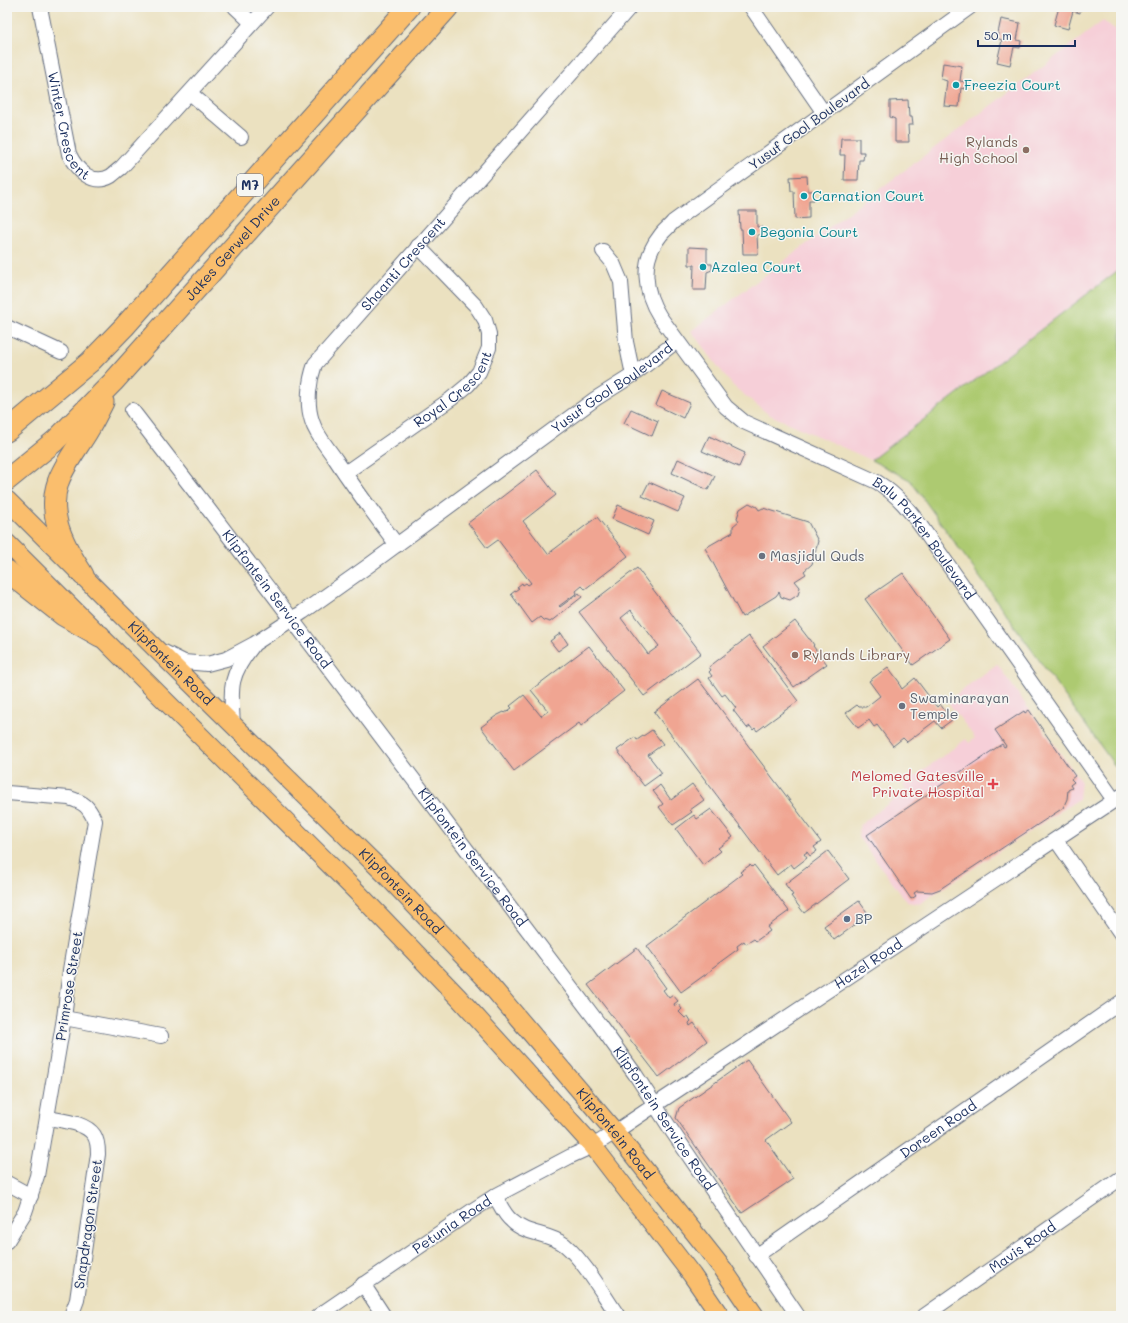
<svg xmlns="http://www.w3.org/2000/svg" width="1128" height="1323" viewBox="0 0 1128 1323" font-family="Mali,sans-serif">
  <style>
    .built { fill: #f6cfd8 }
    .green { fill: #adca71; stroke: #647c68 }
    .building { fill: #f0a592; fill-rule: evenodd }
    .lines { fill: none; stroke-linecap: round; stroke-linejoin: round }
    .minor-casing { stroke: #646d80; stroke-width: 16 }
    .major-casing { stroke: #646d80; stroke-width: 20 }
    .highway-casing { stroke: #646d80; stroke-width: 23 }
    .minor { stroke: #fff; stroke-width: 14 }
    .major { stroke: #fabe6d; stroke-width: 18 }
    .highway { stroke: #fabe6d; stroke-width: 21 }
    .culture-dot { fill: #0f9aa8; stroke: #f6f6f2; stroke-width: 1.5 }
    .education-dot { fill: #8d6e63; stroke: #f6f6f2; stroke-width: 1.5 }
    .worship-dot { fill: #6b7280; stroke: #f6f6f2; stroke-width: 1.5 }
    .health-dot { fill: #e0444e; stroke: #f6f6f2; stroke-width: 1.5 }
    .service-dot { fill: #5c6f8a; stroke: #f6f6f2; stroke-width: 1.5 }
    .labels { text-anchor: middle; stroke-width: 3; stroke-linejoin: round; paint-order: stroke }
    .shield { fill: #f6f6f2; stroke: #5d6b8a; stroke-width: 1 }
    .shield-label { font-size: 13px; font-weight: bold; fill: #1b2f5e }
    .culture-label { font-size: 14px; fill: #0d838f; stroke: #f6f6f2; text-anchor: start }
    .street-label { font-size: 14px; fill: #1b2f5e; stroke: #f6f6f2 }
    .education-label { font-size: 14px; fill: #785e54; stroke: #f6f6f2; text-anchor: end }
    .worship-label { font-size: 14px; fill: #5b616d; stroke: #f6f6f2; text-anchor: start }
    .health-label { font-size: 14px; fill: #be3a42; stroke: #f6f6f2; text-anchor: end }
    .service-label { font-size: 14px; fill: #4e5e75; stroke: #f6f6f2; text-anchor: start }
  </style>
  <rect width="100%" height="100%" fill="#f6f6f2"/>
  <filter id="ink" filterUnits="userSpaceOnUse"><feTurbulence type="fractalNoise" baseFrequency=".025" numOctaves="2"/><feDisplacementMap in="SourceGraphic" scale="8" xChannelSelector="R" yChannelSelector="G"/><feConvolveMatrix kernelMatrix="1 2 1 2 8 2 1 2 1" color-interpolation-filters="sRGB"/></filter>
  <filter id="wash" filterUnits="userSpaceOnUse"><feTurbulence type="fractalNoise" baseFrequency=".012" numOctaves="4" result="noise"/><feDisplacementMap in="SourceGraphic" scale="16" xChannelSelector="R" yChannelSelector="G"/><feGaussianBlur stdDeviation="0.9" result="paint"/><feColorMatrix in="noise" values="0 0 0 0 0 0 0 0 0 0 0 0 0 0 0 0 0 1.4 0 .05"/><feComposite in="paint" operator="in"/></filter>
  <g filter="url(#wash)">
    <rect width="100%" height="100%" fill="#ebe1c0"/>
    <!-- built -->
    <g class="built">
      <polygon points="1103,21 1121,33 1121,268 871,460 768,414 732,385 691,331"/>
      <polygon points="997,664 1081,782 1079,799 919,904 907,902 858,837 860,825 906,790 903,785 966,739 969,743 975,738 947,701"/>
    </g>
    <!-- green -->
    <polygon class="green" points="1121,268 1121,767 1115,766 910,480 871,460"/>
    <g id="blocks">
      <!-- building -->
      <g class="building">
        <polygon points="1059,7 1081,7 1080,13 1073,11 1068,29 1054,25"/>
        <polygon points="1001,19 1020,23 1017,40 1021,41 1020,48 1014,47 1010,65 997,62 1002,40 997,38"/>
        <polygon points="943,63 962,66 960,81 966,82 965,89 961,88 959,107 944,106 947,81 941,79"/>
        <polygon points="908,100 909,117 912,117 913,125 908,125 909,142 895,142 895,119 890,117 890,101"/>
        <polygon points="841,138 859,138 859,152 864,152 863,160 859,160 858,180 844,180 845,155 840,155"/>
        <polygon points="807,176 808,191 813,191 814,200 809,200 809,218 795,219 794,191 791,191 790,177"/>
        <polygon points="739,211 757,211 757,227 762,227 762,235 757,235 758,254 743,254 742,229 740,229"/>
        <polygon points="689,247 707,248 707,264 712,264 712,270 707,272 706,290 693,290 694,265 689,265"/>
        <polygon points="662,391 690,403 683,418 656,405"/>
        <polygon points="631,409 658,421 652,436 624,423"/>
        <polygon points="709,436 745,453 739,467 702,451"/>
        <polygon points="678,459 715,476 708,490 672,473"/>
        <polygon points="537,470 556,495 523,521 548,554 597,517 628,556 585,589 582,586 576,591 577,593 559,606 560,607 579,593 582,597 550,622 543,620 540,617 532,623 511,594 519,588 517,587 522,583 523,585 526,583 528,585 531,583 498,540 487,548 468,523"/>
        <polygon points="649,482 685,498 678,512 642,496"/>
        <polygon points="749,503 757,507 759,510 763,508 808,522 818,541 812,564 804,571 806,574 795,581 800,587 798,595 790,600 781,597 779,592 776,596 742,617 705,548 733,532 733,526 739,521 737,518 740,509"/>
        <polygon points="618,505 654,521 648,535 612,519"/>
        <path d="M637 568 701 653 644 696 579 612ZM631 610 659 646 648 654 621 618Z"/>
        <polygon points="903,573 950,639 913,665 865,599"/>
        <polygon points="795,621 809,639 810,639 814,645 813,646 827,664 794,687 763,646"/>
        <polygon points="561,633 568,644 558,651 550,641"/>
        <polygon points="749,636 798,701 757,731 755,728 753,730 750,726 747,728 733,710 736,708 725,694 722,696 709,678 712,676 709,672 711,670 709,667"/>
        <polygon points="589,646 624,691 588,719 589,720 581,726 579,723 514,771 481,727 496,716 504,712 505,713 512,708 510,706 524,695 541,716 548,711 531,690"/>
        <polygon points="888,667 900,683 899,684 902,689 915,678 937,707 940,704 952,720 941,728 935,721 907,742 903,738 893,746 877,725 874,727 869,720 858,728 846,713 857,705 859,707 866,707 880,696 869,681"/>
        <polygon points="698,679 821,842 814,847 817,851 810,856 807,852 804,854 807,858 794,868 791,864 777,875 654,712"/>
        <polygon points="1029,710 1075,776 1071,779 1074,782 1070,785 1072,788 1068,790 1067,799 1063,808 940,889 932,892 917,891 914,893 916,896 911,899 867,835 1002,744 1004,747 1006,746 995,730 1024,711 1025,713"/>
        <polygon points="652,730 663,744 648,755 662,773 644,786 617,750 635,737 637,740"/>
        <polygon points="692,784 704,800 690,810 692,812 673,825 659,807 663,804 653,791 660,785 671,800"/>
        <polygon points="711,809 733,837 718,848 721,851 703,865 676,829 694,815 697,819"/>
        <polygon points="828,851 849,879 804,913 791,896 793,895 785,884"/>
        <polygon points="750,865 752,867 754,865 789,911 767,927 770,931 756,941 754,939 746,944 744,941 737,946 738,949 712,968 713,969 681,992 647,946 742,874 740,872"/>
        <polygon points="859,901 869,915 834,940 824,926"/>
        <polygon points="637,948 666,988 663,990 669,998 673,995 678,1001 674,1004 675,1006 678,1004 682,1009 679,1012 685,1018 688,1016 691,1021 689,1023 690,1026 694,1023 707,1041 659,1077 588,985"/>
        <polygon points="747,1060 791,1122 766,1140 793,1179 742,1213 676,1118 679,1108"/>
      </g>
    </g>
  </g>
  <g filter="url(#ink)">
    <use href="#blocks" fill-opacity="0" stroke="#646d80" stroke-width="1"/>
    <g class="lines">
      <defs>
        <g id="minor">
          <path id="s1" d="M40 7 69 154C76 169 92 187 111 176 115 173 118 170 121 168L267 7"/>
          <polyline points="235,7 252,23"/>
          <polyline points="751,7 824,113"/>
          <path id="s2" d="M970 7 673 222C669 227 663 231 660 236 640 261 644 292 660 317L726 407 744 422 877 482C898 495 911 512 925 532L1114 800"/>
          <polyline points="190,93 241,137"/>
          <polyline points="603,251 613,263 621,282 626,342 633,375"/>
          <polyline points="7,327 61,352"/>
          <path id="s3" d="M132 410 206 506 599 1024 635 1074 670 1128 798 1316"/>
          <path id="s4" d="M345 473 451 399 468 385 479 372 489 348V334L485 320 476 306 418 246"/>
          <path id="s5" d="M397 545C376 517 355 489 336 460 328 448 316 435 312 421 306 403 309 381 315 364L630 7"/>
          <path id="s6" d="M164 652 184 662 207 664 226 659 254 644 303 612 368 566 595 399 633 375 677 341"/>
          <path d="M233 725C231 689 228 677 252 647"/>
          <path d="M7 793 69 798C85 803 88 806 95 821L70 970 64 1018 37 1176 25 1212 7 1241"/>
          <polyline points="1056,840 1121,934"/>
          <polyline points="64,1018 161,1036"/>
          <path d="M48 1118C62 1121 85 1122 94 1135 98 1141 98 1148 98 1154L77 1300 71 1316"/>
          <polyline points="7,1183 31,1196"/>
          <path d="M495 1196C500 1204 504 1215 512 1221 526 1235 550 1233 565 1245 584 1261 603 1294 618 1316"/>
          <path id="s7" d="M756 1256 1121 1002"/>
          <polyline points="363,1284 384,1316"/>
          <path id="s8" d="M318 1316 473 1210 495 1196 571 1156 593 1146 615 1132 655 1105 1121 796"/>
          <path id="s9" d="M924 1316 1121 1178"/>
        </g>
        <g id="major">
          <path id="s10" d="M7 500 151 644 384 873 485 979 615 1132 723 1269 755 1316"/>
          <polyline points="7,543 358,893 458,997 593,1146 692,1275 720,1316"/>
        </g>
        <g id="highway">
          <polyline points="7,431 90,362 124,327 409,7"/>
          <path id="s11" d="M7 480 55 441 113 382 448 7"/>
          <polyline points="7,571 63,615 100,636"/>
          <path d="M83 575C73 559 62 542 57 523 47 484 68 463 87 432 93 422 98 412 103 402"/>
        </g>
      </defs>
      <!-- minor casing -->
      <use href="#minor" class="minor-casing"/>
      <!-- major casing -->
      <use href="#major" class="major-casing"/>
      <!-- highway casing -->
      <use href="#highway" class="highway-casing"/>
      <!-- minor -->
      <use href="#minor" class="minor"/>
      <!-- major -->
      <use href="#major" class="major"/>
      <!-- highway -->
      <use href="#highway" class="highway"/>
    </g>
  </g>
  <!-- markers -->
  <g class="culture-dot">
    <circle cx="956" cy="85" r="4"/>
    <circle cx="804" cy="196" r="4"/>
    <circle cx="752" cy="232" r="4"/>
    <circle cx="703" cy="267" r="4"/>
  </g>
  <g class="education-dot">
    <circle cx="1026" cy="150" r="4"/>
    <circle cx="795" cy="655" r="4"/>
  </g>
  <g class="worship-dot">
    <circle cx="762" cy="556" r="4"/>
    <circle cx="902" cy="706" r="4"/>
  </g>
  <path class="health-dot" d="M991 778h4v4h4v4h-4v4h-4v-4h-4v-4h4z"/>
  <circle class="service-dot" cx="847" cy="919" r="4"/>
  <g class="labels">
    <!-- shield labels -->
    <rect class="shield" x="237" y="174" width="26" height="22" rx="3"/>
    <g class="shield-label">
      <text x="250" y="190">M7</text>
    </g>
    <!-- culture labels -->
    <g class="culture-label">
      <text x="964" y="90">Freezia Court</text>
      <text x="812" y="201">Carnation Court</text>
      <text x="760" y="237">Begonia Court</text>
      <text x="711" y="272">Azalea Court</text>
    </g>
    <!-- street labels -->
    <g class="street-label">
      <text dy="5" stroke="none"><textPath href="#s1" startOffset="123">Winter Crescent</textPath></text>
      <text transform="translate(809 124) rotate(-36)" y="5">Yusuf Gool Boulevard</text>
      <text dy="5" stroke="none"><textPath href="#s11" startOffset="324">Jakes Gerwel Drive</textPath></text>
      <text dy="5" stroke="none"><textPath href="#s5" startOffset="342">Shaanti Crescent</textPath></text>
      <text dy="5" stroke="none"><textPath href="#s4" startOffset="138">Royal Crescent</textPath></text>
      <text dy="5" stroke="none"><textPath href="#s6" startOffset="537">Yusuf Gool Boulevard</textPath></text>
      <text dy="5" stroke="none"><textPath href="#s2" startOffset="827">Balu Parker Boulevard</textPath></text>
      <text dy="5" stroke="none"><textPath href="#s3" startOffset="238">Klipfontein Service Road</textPath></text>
      <text dy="5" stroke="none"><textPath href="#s10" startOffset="231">Klipfontein Road</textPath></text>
      <text dy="5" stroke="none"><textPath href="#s3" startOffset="562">Klipfontein Service Road</textPath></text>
      <text dy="5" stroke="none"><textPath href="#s10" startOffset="555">Klipfontein Road</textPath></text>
      <text dy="5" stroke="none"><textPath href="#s8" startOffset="654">Hazel Road</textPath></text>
      <text transform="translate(69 986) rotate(-81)" y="5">Primrose Street</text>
      <text dy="5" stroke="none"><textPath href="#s3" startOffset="886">Klipfontein Service Road</textPath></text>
      <text dy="5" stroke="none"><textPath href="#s7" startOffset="222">Doreen Road</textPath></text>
      <text dy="5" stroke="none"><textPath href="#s10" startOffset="879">Klipfontein Road</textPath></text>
      <text transform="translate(88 1224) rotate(-82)" y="5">Snapdragon Street</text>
      <text dy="5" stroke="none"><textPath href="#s8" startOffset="162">Petunia Road</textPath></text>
      <text dy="5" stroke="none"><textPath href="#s9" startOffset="120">Mavis Road</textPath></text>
    </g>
    <!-- education labels -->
    <g class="education-label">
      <text x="1018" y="147">Rylands<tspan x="1018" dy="16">High School</tspan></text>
      <text x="803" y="660" text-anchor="start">Rylands Library</text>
    </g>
    <!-- worship labels -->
    <g class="worship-label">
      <text x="770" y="561">Masjidul Quds</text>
      <text x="910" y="703">Swaminarayan<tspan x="910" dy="16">Temple</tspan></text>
    </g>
    <!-- health labels -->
    <g class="health-label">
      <text x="984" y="781">Melomed Gatesville<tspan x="984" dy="16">Private Hospital</tspan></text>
    </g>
    <!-- service labels -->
    <g class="service-label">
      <text x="855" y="924">BP</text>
    </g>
  </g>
  <!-- margin -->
  <rect width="1128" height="1323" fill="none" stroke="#f6f6f2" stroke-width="24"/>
  <!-- scale -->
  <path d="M978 40v6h97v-6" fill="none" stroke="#1b2f5e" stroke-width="2"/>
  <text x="984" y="40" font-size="12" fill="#1b2f5e" stroke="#f6f6f2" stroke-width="3" paint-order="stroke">50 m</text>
</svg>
